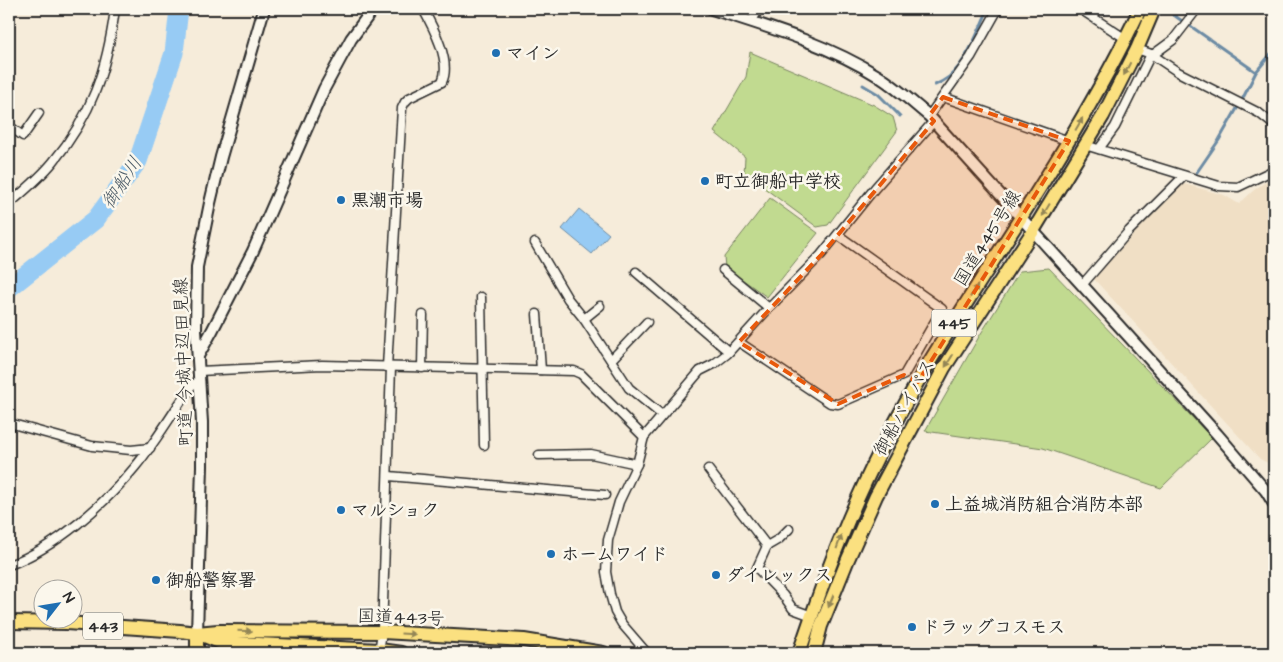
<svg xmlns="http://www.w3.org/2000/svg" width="1283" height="662" viewBox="0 0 1283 662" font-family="'Architects Daughter','Klee One',sans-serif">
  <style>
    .built { fill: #f0dfc5 }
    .green { fill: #c1da90; stroke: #76825e }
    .water { fill: #97cbf4; stroke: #6c8ba4 }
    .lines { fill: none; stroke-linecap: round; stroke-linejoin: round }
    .stream { stroke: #6c8ba4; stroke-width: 3 }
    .river { stroke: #97cbf4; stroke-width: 19 }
    .minor-casing { stroke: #2b2b2b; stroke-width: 11 }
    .tertiary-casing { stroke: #2b2b2b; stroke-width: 14 }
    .trunk-casing { stroke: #2b2b2b; stroke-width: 16 }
    .minor { stroke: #fbf7ec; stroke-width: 8 }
    .tertiary { stroke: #fbf7ec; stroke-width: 10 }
    .trunk { stroke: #fbe080; stroke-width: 12 }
    .oneway { fill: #938656 }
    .marked { fill: #e8590c; fill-opacity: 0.2; stroke: #e8590c; stroke-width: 4; stroke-dasharray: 10 6; stroke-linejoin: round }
    .poi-dot { fill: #1f6fb2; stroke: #fbf7ec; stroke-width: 2 }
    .labels { text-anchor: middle; stroke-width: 5; stroke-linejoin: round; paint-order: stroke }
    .shield { fill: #fbf7ec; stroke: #696865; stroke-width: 1 }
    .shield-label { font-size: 16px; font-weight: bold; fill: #2b2b2b }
    .poi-label { font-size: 18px; font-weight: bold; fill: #2b2b2b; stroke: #fbf7ec; text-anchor: start }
    .street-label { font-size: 18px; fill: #2b2b2b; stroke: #fbf7ec }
    .water-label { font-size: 19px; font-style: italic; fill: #4b5b67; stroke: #fbf7ec }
  </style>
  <rect width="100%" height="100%" fill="#f6ecda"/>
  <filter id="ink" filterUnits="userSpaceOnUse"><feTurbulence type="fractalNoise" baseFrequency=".02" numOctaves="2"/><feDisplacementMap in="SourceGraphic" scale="10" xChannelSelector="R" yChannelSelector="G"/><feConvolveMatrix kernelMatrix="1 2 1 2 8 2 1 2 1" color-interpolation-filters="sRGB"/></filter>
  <g filter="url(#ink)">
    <!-- built -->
    <polygon class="built" points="1274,176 1274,466 1260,459 1093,278 1177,188 1184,184 1224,195 1239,204 1254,190"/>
    <!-- green -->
    <g class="green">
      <polygon points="750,52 874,105 893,117 897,131 828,225 817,227 744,173 745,157 714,132 746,77"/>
      <polygon points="770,198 818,233 767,297 725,267 724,257"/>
      <polygon points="1049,268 1212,438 1161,488 1043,448 925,431 980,335 1020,271"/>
    </g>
    <!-- water -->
    <polygon class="water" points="579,209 609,234 592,254 562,229"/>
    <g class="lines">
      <!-- stream -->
      <g class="stream">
        <polyline points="1171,13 1182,21"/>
        <polyline points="1189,25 1256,72"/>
        <polyline points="863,85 878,94 900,116"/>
        <path d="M935 85C940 83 945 80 949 77 967 62 979 30 988 9"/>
        <polyline points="1241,102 1256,72 1274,50"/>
        <polyline points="1195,175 1219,140 1239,105"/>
      </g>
      <!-- river -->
      <polyline class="river" points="9,288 96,219 138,161 174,53 179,9"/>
      <defs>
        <g id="minor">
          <polyline points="1080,9 1126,39"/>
          <polyline points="751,22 759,9"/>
          <polyline points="1137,49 1151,54 1178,72 1259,113 1274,125"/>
          <polyline points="943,97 1069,141"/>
          <polyline points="929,116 971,57 998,9"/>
          <polyline points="9,126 23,136 39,113"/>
          <polyline points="1085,145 1219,186 1238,187 1274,170"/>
          <polyline points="1099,149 1115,127 1151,54 1154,54 1173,40 1197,9"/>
          <path d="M9 204C24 191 40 178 53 162 92 115 107 69 115 9"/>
          <polyline points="535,243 568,299 584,319 629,388 662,415"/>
          <polyline points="723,270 769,308"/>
          <polyline points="636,272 729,352"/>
          <polyline points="1082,285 1129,231 1184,176"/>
          <polyline points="481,297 484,445"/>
          <polyline points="537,314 541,370"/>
          <polyline points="584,319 600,306"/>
          <polyline points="739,342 830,403 838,404 904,375 942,309 838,235"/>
          <polyline points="611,360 647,322"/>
          <path d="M387 367 402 108 405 102 409 98 442 82C452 62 433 27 423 9"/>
          <polyline points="422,368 423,315"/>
          <polyline points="199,371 322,365 574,371 581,374 644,437"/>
          <polyline points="9,423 92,446 131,450 150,448"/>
          <polyline points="539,455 591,454 637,464"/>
          <polyline points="708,469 767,546 757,568 783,595 793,609 812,616"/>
          <polyline points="389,476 605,495"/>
          <polyline points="767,546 779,539 789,529"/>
          <path d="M9 565C55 548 104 505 135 467 156 442 173 412 192 385L200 381"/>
          <polyline points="379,652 382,632 391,367"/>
          <polyline points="647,653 622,624 615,612 610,594 606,572 608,540 613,523 619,502 637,464 644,437 700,371 714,364 727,354 769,308 821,255 875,188 934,121"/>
        </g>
        <g id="tertiary">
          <path d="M712 9C768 27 827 44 878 76 896 87 912 102 929 116L1217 434 1266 491 1274 504"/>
          <polyline points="198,356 212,331 253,251 324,89 351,39 373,9"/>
          <polyline points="197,633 202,466 202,422 196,330 197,267 210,203 221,157 264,9"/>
        </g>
        <g id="trunk">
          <polyline points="9,622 66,623 180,631 197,633 219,642 380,650 401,653"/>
          <polyline points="197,633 218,631 382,632 524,640 603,653"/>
          <polyline points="197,633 197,653"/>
          <path d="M799 653C813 613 826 572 843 533 864 481 890 430 918 381 992 257 1078 140 1140 9"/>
          <polyline points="814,653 821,626 848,559 876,496 902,447 944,368 1033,231 1103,116 1137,49 1154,9"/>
        </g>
      </defs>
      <!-- minor casing -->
      <use href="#minor" class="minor-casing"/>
      <!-- tertiary casing -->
      <use href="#tertiary" class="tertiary-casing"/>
      <!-- trunk casing -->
      <use href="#trunk" class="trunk-casing"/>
      <!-- minor -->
      <use href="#minor" class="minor"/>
      <!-- tertiary -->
      <use href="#tertiary" class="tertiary"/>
      <!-- trunk -->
      <use href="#trunk" class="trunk"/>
    </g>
    <!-- one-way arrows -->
    <defs><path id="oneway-solid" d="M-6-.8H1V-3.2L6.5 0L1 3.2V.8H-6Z" transform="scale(1.25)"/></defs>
    <g class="oneway">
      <use href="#oneway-solid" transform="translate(1127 69) rotate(117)"/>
      <use href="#oneway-solid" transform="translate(1079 124) rotate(-60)"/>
      <use href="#oneway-solid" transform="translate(1046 210) rotate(121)"/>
      <use href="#oneway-solid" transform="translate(974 291) rotate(-58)"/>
      <use href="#oneway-solid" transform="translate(949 361) rotate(122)"/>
      <use href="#oneway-solid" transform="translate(839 542) rotate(-70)"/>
      <use href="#oneway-solid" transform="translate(831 601) rotate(112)"/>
      <use href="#oneway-solid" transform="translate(245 631) rotate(1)"/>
      <use href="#oneway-solid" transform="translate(408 634) rotate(3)"/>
    </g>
  </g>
  <!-- marked area -->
  <path class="marked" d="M943 97 1069 141 918 382 904 375 838 404 739 342 821 255 934 121 929 116Z"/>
  <!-- markers -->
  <g class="poi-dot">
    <circle cx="496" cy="53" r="5"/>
    <circle cx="705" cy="181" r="5"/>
    <circle cx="341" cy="200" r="5"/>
    <circle cx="935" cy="504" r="5"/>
    <circle cx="341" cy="510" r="5"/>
    <circle cx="551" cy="554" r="5"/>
    <circle cx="716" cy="575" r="5"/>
    <circle cx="156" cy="580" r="5"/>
    <circle cx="912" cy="627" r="5"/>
  </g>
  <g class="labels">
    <!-- shield labels -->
    <g class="shield">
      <rect x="931.5" y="309.5" width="45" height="27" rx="4"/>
      <rect x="83" y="612.5" width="40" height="27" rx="4"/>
    </g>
    <g class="shield-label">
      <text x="954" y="329">445</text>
      <text x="103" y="632">443</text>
    </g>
    <!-- poi labels -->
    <g class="poi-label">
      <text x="506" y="59">マイン</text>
      <text x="715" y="187">町立御船中学校</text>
      <text x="351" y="206">黒潮市場</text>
      <text x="945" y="510">上益城消防組合消防本部</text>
      <text x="351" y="516">マルショク</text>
      <text x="561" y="560">ホームワイド</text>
      <text x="726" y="581">ダイレックス</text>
      <text x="166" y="586">御船警察署</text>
      <text x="922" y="633">ドラッグコスモス</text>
    </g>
    <!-- street labels -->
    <g class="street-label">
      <text transform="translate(987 238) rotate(-58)" y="6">国道445号線</text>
      <text transform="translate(183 362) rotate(-92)" y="6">町道 今城中辺田見線</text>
      <text transform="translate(904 407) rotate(-61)" y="6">御船バイパス</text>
      <text transform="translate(401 617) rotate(2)" y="6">国道443号</text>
    </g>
    <!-- water labels -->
    <g class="water-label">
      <text transform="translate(121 182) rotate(-57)" y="7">御船川</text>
    </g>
  </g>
  <!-- margin -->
  <rect width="1283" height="662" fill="none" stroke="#fbf7ec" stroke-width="30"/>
  <rect x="15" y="15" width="1253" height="632" fill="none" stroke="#2b2b2b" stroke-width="2" filter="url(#ink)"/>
  <!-- north arrow -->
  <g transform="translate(58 604) rotate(59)"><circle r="24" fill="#fbf7ec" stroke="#a8a59f"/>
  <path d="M0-4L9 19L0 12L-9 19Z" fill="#1f6fb2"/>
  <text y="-8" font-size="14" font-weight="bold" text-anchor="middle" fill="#2b2b2b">N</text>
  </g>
</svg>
